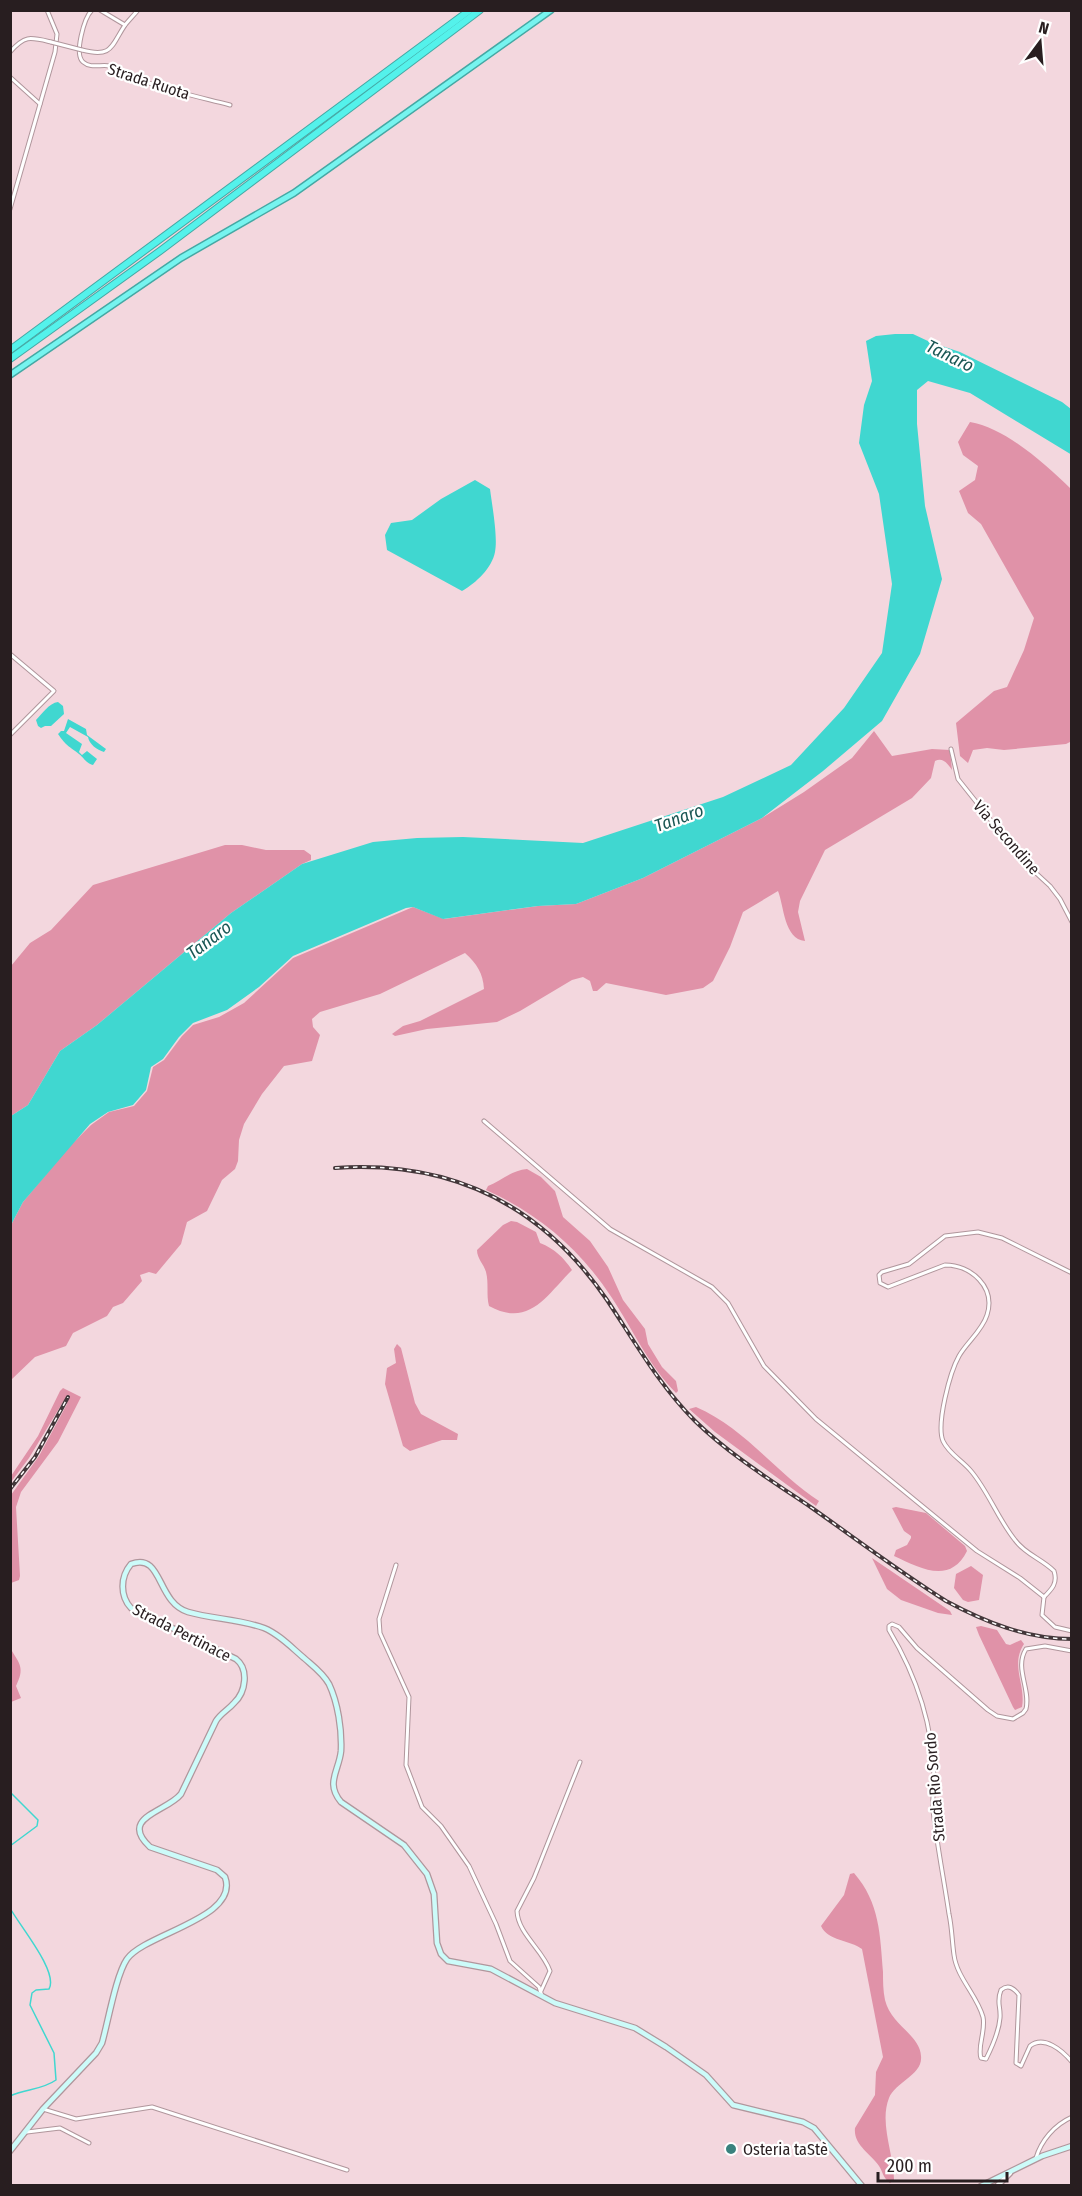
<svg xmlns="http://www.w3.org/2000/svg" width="1082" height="2196" viewBox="0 0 1082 2196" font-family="'Fira Sans Condensed',sans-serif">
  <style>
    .green { fill: #e092a8 }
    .water { fill: #40d7d0 }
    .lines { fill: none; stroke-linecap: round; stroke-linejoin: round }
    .stream { stroke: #40d7d0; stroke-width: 1.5 }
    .minor-casing { stroke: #b0969c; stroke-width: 5 }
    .tertiary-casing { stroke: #b0969c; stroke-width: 7 }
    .secondary-casing { stroke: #b0969c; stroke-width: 7 }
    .trunk-casing { stroke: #45a8a4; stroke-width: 8 }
    .motorway-casing { stroke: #45a8a4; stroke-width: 8 }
    .minor { stroke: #fff; stroke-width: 3 }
    .tertiary { stroke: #fff; stroke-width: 4.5 }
    .secondary { stroke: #ccfbf9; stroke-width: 4.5 }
    .trunk { stroke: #76f4ef; stroke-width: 5 }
    .motorway { stroke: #54f2eb; stroke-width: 6 }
    .rail-casing { stroke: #43373a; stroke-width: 4 }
    .rail { stroke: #fff; stroke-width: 1.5; stroke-dasharray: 4.5; stroke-linecap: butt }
    .minor-bridge-casing { stroke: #b0969c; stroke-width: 5; stroke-linecap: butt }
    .minor-bridge { stroke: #fff; stroke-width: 3 }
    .poi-dot { fill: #3a827e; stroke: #fff; stroke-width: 2 }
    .labels { text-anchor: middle; stroke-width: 4.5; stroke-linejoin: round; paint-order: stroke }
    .street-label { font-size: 16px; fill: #281e20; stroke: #fff }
    .poi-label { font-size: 16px; fill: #281e20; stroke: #fff; text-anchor: start }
    .water-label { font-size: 18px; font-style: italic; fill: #1a5754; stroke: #fff }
  </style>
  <rect width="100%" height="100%" fill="#f3d7de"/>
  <!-- green -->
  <g class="green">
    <path d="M970 422C1006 428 1045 464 1071 489L1072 741 1066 744 1004 750 987 748 973 750 968 763 960 756 956 723 994 691 1007 687 1024 650 1034 618 981 524 968 513 959 491 975 480 978 466 963 455 958 442Z"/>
    <path d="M874 731 892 756 932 749 950 750 952 770C948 764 943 757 935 761L931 778 912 798 825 850 800 901 798 912 805 941C784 939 784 906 778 891L743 912 730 947 713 981 703 988 666 995 606 983 597 991H593L590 981 583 977 572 980 520 1011 497 1022 427 1029 395 1036 392 1034 403 1026 420 1021 484 989C483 973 477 964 465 953L380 994 320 1012 312 1019 313 1027 320 1035 312 1061 284 1066 262 1094 244 1124 239 1140 238 1161 235 1169 222 1180 207 1211 187 1222 181 1244 156 1274 149 1272 140 1275 142 1281 123 1303 113 1307 107 1316 73 1333 66 1346 35 1357 11 1380V1225L23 1202 68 1148 91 1125 109 1112 134 1106 147 1091 153 1067 164 1060 182 1036 193 1025 219 1017 244 1003 293 958 413 907 444 919 538 906 576 904 643 878 762 818 804 792 852 758Z"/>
    <polygon points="225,845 242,845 266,850 304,850 311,855 311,860 302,864 231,913 97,1025 60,1051 28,1105 11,1116 11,966 30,943 51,930 93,885"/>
    <path d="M527 1169 541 1177 555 1191 563 1217 590 1241 608 1267 623 1300 645 1329 648 1344 662 1367 676 1381 678 1391 676 1393C649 1366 633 1330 612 1298 580 1249 539 1214 486 1190L488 1186C501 1181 512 1170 527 1169Z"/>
    <path d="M511 1221 517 1222 536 1232 540 1243C555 1249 563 1257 572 1270 546 1296 529 1328 489 1306 486 1295 489 1283 486 1272 484 1264 477 1259 477 1250L503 1225Z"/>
    <polygon points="397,1344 401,1348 415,1403 421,1414 458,1434 457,1440 442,1440 410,1451 403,1446 385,1384 387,1368 396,1363 394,1349"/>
    <polygon points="63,1388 81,1397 58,1442 21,1492 16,1507 20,1576 19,1580 11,1583 11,1495 39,1456 67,1404 63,1402 29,1458 11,1482 11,1476 38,1436 60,1391"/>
    <path d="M696 1407C745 1428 776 1473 819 1501L816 1506 715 1432 689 1409Z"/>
    <path d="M896 1507 926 1513 965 1546 967 1551C950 1585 920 1568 894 1556L896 1550 907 1545 911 1538V1536L904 1531 892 1508Z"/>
    <polygon points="872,1558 950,1611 952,1615 938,1613 901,1600 887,1589"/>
    <polygon points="971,1566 983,1575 979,1600 968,1602 963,1600 954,1588 956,1574"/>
    <path d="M981 1626 997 1630 1006 1644 1010 1645 1021 1640 1024 1644C1010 1665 1026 1685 1022 1707L1015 1710 1013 1707 979 1635 976 1627Z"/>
    <path d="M10 1648C20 1664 25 1668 16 1686L21 1698 11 1702Z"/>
    <path d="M854 1873C880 1903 880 1935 883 1972 883 1981 883 1991 885 2000 891 2025 920 2035 921 2056 923 2075 895 2082 889 2098 879 2123 894 2155 894 2180L890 2183C883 2178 883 2172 879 2166 871 2154 853 2145 855 2128L875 2095 876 2072 883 2057 862 1949C850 1940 828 1941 821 1926L844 1895 850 1874Z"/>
  </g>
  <!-- water -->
  <g class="water">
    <polygon points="895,334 913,334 930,342 960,352 1062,402 1071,409 1072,455 970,393 928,381 917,390 917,424 925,506 942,579 920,654 882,721 823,771 762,818 643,878 576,904 538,906 443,919 413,907 406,908 293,956 259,987 227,1010 193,1023 179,1037 163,1059 151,1067 146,1090 133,1105 108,1112 90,1124 23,1202 11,1225 11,1116 28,1105 60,1051 97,1025 231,913 302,864 373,842 417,838 463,837 583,843 723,797 791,765 844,708 882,653 892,584 879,494 859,443 864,405 872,381 866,341 876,336"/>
    <path d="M475 480 490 489C492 505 498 537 495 552 492 568 476 583 462 591L387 550 385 535 391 523 412 520 441 499Z"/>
    <path d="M58 702 63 706 64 714 51 726H45L41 728 38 726 36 720C42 714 49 703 58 702Z"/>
    <path d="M68 719 86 729 87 735 106 749 104 752C97 750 89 744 88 737L70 727 66 733 82 744 79 752 82 755 87 751 97 759 93 765C86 763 84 758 79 754 69 746 66 746 58 734L61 731H64Z"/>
  </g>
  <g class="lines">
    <!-- stream -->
    <g class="stream">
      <polyline points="10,1792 38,1820 37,1826 10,1846"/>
      <path d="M10 1908C19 1925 59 1972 49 1989L36 1990 32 1993 30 2005 54 2053 56 2080C42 2090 25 2089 10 2096"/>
    </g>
    <defs>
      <g id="minor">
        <path d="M92 10C84 18 74 54 83 62 91 69 101 64 110 66 123 70 135 79 149 83 175 92 203 98 230 105"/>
        <polyline points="100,10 125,25"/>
        <path d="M82 50C113 58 111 46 125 25 129 20 134 15 138 10"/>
        <path d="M10 52C25 35 30 37 51 42"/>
        <polyline points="10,77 40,104"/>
        <polyline points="10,209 55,52 57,34 47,10"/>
        <polyline points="10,654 54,691 10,735"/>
        <polyline points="951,749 958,779 1024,862 1050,886 1060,899 1072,922"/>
        <polyline points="484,1121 610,1229 712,1287 728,1303 764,1366 816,1419 977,1551 1020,1578 1044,1597"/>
        <polyline points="396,1565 379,1619 380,1633 409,1697 406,1765 422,1807 441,1826 469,1866 496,1924 510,1961 539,1987 542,1996"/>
        <path d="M1044 1597C1052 1589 1058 1583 1054 1571 1042 1559 1025 1554 1015 1540 998 1519 988 1491 971 1471 962 1460 949 1454 943 1441 936 1424 950 1372 959 1356 967 1342 982 1331 987 1315 996 1287 971 1265 945 1265L888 1287 880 1283 879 1275 882 1272 909 1264 945 1236 978 1232 1002 1238 1072 1273"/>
        <polyline points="1044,1597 1042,1615 1055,1627 1072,1631"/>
        <path d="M1072 1651 1045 1646 1026 1649C1014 1668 1031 1689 1026 1709L1023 1713 1013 1719 997 1716 988 1710 917 1648 899 1627 892 1624 889 1626V1630C916 1675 933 1726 934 1778 934 1789 932 1799 933 1810 937 1845 944 1880 949 1914 952 1928 952 1941 954 1955 957 1978 977 1995 983 2017 986 2031 977 2047 981 2058L986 2059C992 2047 999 2031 1000 2018 1001 2006 996 2002 1001 1990 1008 1984 1014 1988 1019 1995L1016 2063 1021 2066 1030 2046C1044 2035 1062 2050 1072 2062"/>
        <path d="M541 1991 550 1971C543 1950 518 1934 517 1911L534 1878 580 1762"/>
        <polyline points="43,2109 76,2119 152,2107 347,2170"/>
        <polyline points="27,2132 60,2128 89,2143"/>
        <path d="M1036 2158C1041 2141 1054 2125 1072 2117"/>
      </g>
      <polyline id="tertiary" points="997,2186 1010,2173"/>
      <g id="secondary">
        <path d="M10 2151 43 2109 96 2053 102 2043C108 2022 116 1975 127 1959 146 1933 240 1918 225 1877L217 1870 150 1847C118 1817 167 1812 181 1794L216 1721C221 1713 228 1710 234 1703 246 1692 249 1669 236 1659L131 1608C120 1596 120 1577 131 1564 163 1552 156 1602 188 1612 212 1619 239 1619 264 1628 279 1634 292 1648 304 1658 313 1666 323 1673 329 1684 338 1703 342 1730 341 1751 339 1771 325 1783 341 1802L404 1845 427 1874 434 1894 437 1943 441 1954 448 1961 491 1969 555 2003 635 2028 666 2047 706 2075 733 2105 803 2122 814 2128 862 2186"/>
        <polyline points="981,2186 1042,2156 1072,2146"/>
      </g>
      <polyline id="trunk" points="10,375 181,258 294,193 551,10"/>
      <g id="motorway">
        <polyline points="10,350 470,10"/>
        <polyline points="10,359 160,251 480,10"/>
      </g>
    </defs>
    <!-- minor casing -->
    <use href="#minor" class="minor-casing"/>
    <!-- tertiary casing -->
    <use href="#tertiary" class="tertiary-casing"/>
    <!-- secondary casing -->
    <use href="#secondary" class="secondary-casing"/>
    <!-- trunk casing -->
    <use href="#trunk" class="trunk-casing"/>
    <!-- motorway casing -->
    <use href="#motorway" class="motorway-casing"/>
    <!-- minor -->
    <use href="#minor" class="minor"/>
    <!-- tertiary -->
    <use href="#tertiary" class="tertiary"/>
    <!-- secondary -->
    <use href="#secondary" class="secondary"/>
    <!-- trunk -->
    <use href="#trunk" class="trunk"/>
    <!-- motorway -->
    <use href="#motorway" class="motorway"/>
    <defs>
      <g id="rail">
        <path d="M335 1168C451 1160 541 1204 607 1300 635 1342 659 1385 695 1421 730 1455 772 1481 812 1508 856 1539 900 1572 946 1601 985 1622 1027 1639 1072 1639"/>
        <polyline points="10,1489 35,1457 68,1397"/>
      </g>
    </defs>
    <!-- rail casing -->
    <use href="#rail" class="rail-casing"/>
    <!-- rail -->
    <use href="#rail" class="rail"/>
    <defs>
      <polyline id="minor-bridge" points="51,42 82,50"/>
    </defs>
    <!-- minor-bridge casing -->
    <use href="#minor-bridge" class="minor-bridge-casing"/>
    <!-- minor-bridge -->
    <use href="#minor-bridge" class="minor-bridge"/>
  </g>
  <!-- markers -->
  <circle class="poi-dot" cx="731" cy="2149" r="6"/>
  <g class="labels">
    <!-- street labels -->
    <g class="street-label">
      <text transform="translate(149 81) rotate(18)" y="6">Strada Ruota</text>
      <text transform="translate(1007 837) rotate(49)" y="6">Via Secondine</text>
      <text transform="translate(182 1632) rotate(27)" y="6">Strada Pertinace</text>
      <text transform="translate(934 1787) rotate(-95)" y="6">Strada Rio Sordo</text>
    </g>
    <!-- poi labels -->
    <g class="poi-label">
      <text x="743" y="2155">Osteria taStè</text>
    </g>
    <!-- water labels -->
    <g class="water-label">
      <text transform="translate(950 356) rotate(26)" y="6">Tanaro</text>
      <text transform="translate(679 818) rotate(-20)" y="6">Tanaro</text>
      <text transform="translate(209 940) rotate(-37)" y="6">Tanaro</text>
    </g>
  </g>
  <!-- border -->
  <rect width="1082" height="2196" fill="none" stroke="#281e20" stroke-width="24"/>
  <!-- north arrow -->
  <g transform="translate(1040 42) rotate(16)" stroke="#ffffff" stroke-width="4.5" paint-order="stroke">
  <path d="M0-4.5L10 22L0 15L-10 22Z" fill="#281e20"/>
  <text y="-9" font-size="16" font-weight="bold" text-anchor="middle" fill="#281e20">N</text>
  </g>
  <!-- scale -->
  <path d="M878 2172v9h129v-9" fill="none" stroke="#281e20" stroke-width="3"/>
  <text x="887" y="2172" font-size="18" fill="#281e20" stroke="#ffffff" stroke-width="4.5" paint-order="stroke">200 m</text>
</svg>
